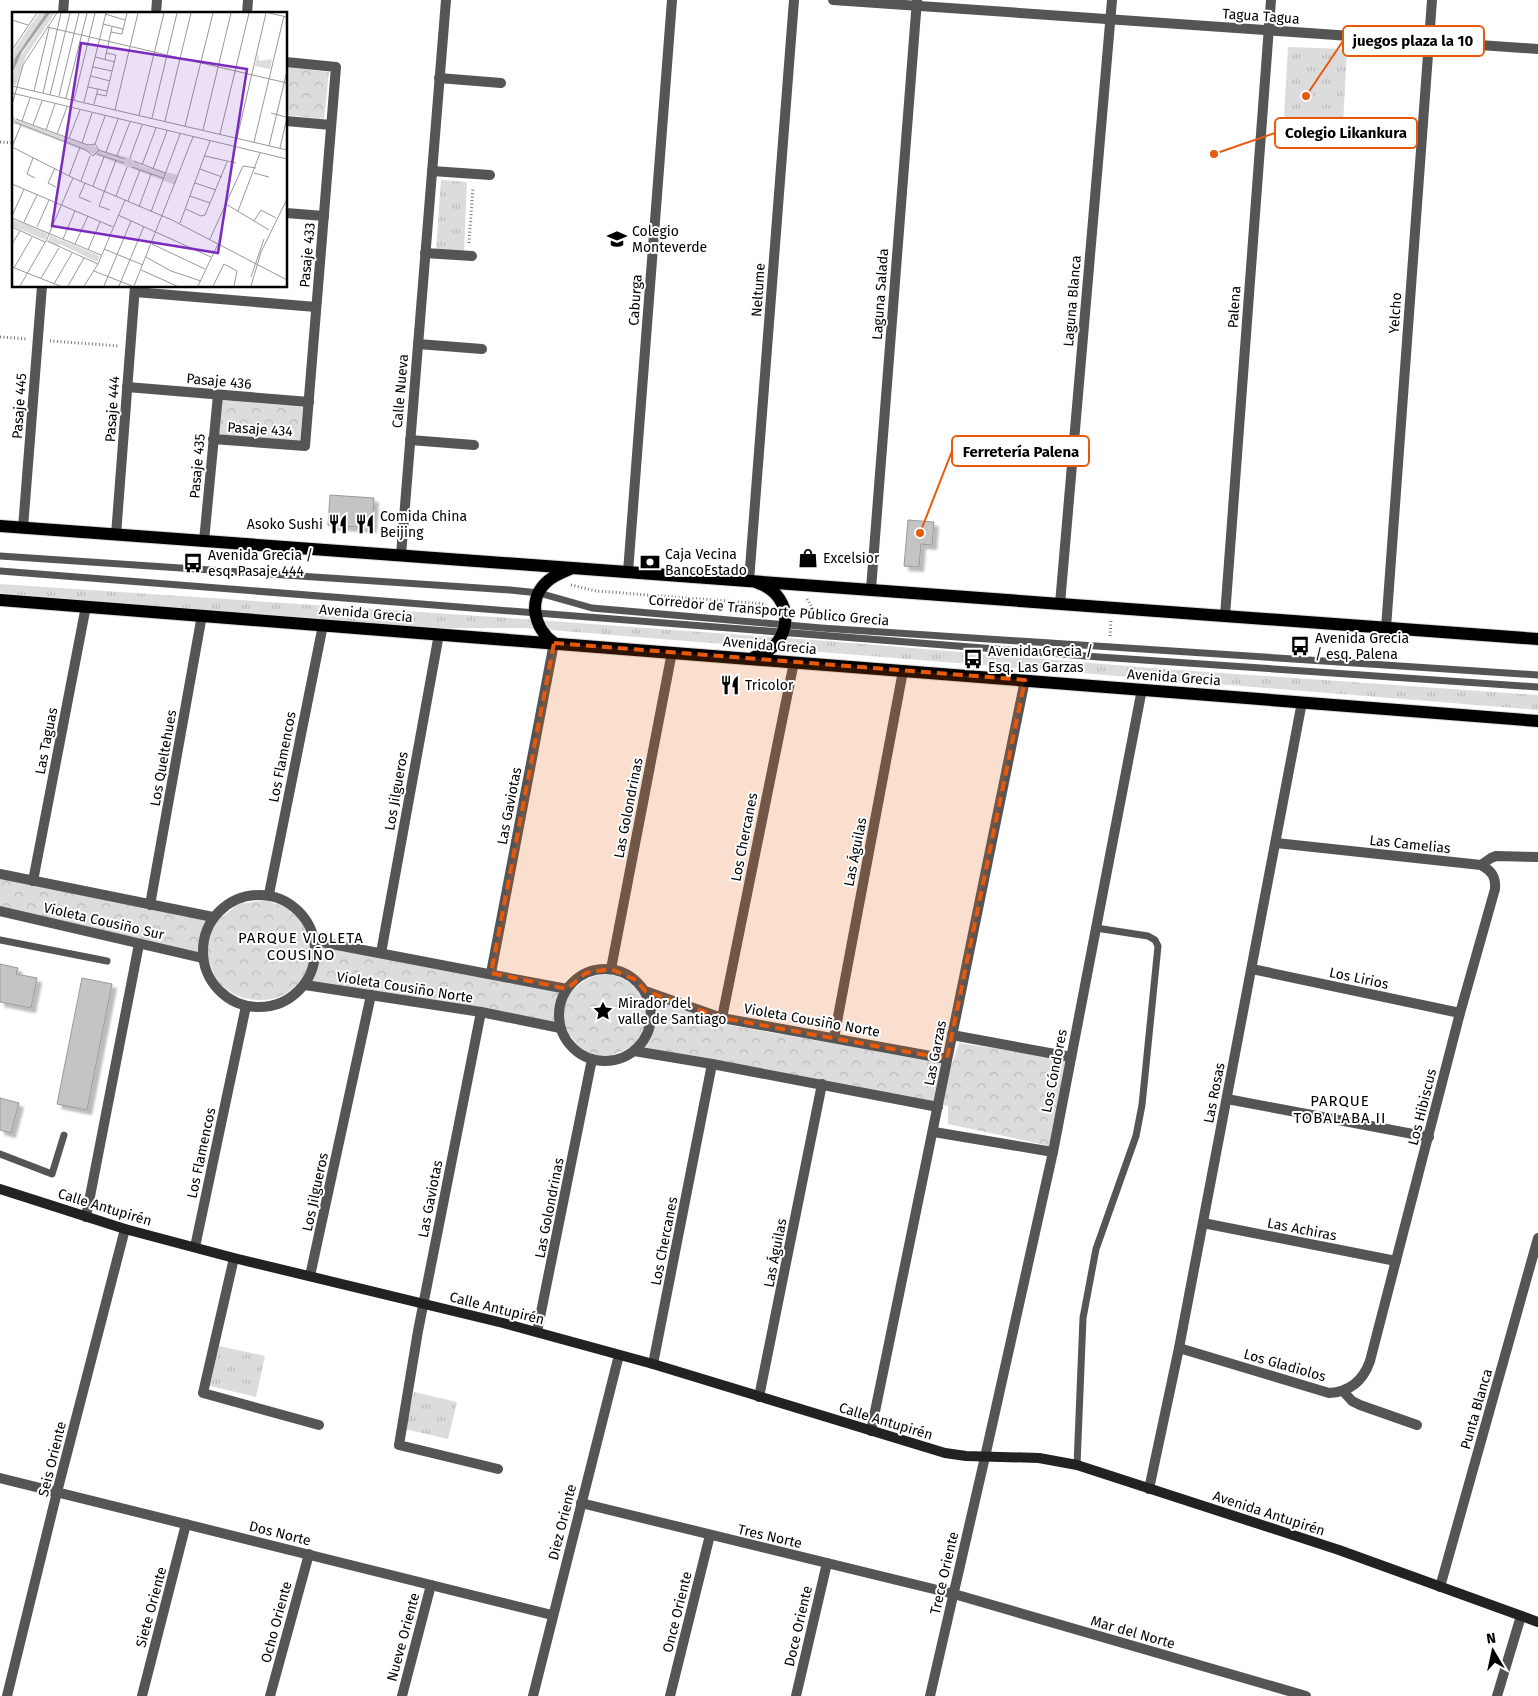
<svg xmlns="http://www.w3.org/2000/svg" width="1538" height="1696" viewBox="0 0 1538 1696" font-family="'Fira Sans',sans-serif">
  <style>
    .grass { fill: url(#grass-tufts) }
    .forest { fill: url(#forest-crowns) }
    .building { fill: #c4c4c4; stroke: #999; filter: url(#shadow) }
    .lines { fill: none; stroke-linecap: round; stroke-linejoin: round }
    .primary-casing { stroke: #dbdbdb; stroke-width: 14 }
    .path { stroke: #777; stroke-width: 3; stroke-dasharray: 1 2.5; stroke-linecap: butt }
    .lane { stroke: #555; stroke-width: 7 }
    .street { stroke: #555; stroke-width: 10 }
    .secondary { stroke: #222; stroke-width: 10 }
    .primary { stroke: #000; stroke-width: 12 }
    .marked { fill: #e8590c; fill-opacity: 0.2; stroke: #e8590c; stroke-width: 4; stroke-dasharray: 10 6; stroke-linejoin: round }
    .labels { text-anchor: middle; stroke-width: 4; stroke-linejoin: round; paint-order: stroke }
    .street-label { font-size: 14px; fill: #000; stroke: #fff }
    .poi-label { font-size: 14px; fill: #000; stroke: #fff; text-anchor: start }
    .neighbourhood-label { font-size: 15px; letter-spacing: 1px; fill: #000; stroke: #fff }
    .inset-road { fill: none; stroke: #999; stroke-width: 1 }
    .view { fill: #7b2cbf; fill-opacity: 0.15; stroke: #7b2cbf; stroke-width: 2.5 }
    .inset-edge { fill: none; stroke: #000; stroke-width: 2.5 }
    .leader { fill: none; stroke: #e8590c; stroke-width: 2 }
    .callout-dot { fill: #e8590c; stroke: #fff; stroke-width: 2 }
    .callout { fill: #fff; stroke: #e8590c; stroke-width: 2 }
    .callout-label { font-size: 15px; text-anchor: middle; font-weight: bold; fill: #000 }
  </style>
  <defs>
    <pattern id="grass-tufts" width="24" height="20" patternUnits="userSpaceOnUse" patternTransform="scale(1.25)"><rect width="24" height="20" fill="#dcdcdc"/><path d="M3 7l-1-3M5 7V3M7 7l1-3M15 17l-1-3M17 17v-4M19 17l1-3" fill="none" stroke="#bbb"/></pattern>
    <pattern id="forest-crowns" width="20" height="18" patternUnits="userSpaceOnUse" patternTransform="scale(1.25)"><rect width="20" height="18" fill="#dcdcdc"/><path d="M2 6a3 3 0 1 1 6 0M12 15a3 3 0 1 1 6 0" fill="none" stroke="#bbb"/></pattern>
    <filter id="shadow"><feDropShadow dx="4.5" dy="4.5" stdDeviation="1" flood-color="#0004"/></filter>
  </defs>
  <rect width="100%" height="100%" fill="#fff"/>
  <!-- grass -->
  <g class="grass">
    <polygon points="1288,47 1347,49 1343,124 1284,118"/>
    <polygon points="441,180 467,182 464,253 436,251"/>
    <polygon points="0,584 495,617 827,641 1164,669 1538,695 1538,710 525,628 426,628 0,594"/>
    <polygon points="219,1346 265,1356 256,1397 210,1386"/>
    <polygon points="414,1392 457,1402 448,1439 405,1429"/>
  </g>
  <!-- forest -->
  <g class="forest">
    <polygon points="286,67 329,72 324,119 286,115"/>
    <polygon points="222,400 303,407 300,443 219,435"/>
    <path d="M0 877 218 920 239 904 265 900 286 907 302 922 310 942 571 992C594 968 619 968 641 994L722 1024 952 1064 959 1043 1066 1059 1050 1146 948 1124V1106L631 1046C603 1065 579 1055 565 1026L300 982C295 986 290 992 285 994 261 1007 228 999 215 976 212 970 210 963 208 957L0 910Z"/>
  </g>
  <!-- building -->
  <g class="building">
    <polygon points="330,495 374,498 372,528 328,525"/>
    <polygon points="908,520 934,522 932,545 921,544 919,567 904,566"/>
    <polygon points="0,964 18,968 16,974 37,978 31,1008 0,1002"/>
    <polygon points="82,978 112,984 87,1110 57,1104"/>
    <polygon points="0,1098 19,1103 11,1133 0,1130"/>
  </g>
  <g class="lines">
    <defs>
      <g id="primary">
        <polyline points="0,526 1538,639"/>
        <polyline points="0,600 1538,721"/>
        <path d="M554 643C533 628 527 597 549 580 555 575 563 572 570 569"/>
        <path d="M754 657C793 647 797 596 758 583"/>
      </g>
    </defs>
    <!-- primary casing -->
    <use href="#primary" class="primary-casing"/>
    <!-- path -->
    <g class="path">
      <polyline points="0,142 14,143"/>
      <polyline points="469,243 473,187"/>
      <polyline points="0,337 27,339"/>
      <polyline points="50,341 119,346"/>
      <polyline points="571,585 596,591 766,604"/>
      <polyline points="807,599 818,617"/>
      <polyline points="1110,636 1111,620"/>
    </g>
    <!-- lane -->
    <g class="lane">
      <polyline points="0,556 510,590 539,593 592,608 821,628 1538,675"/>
      <polyline points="0,571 1099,657 1538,687"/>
      <polyline points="0,940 107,961"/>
      <polyline points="0,1154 52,1174 64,1135"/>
      <polyline points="1077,1465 1083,1318 1096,1249 1136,1136 1142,1105 1158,946 1155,940 1148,936 1096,928"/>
    </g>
    <!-- street -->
    <g class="street">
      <polyline points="833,0 1538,49"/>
      <polyline points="63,14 64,0"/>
      <polyline points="156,14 157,0"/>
      <polyline points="247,14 248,0"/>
      <polyline points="439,78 501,83"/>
      <polyline points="286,121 331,125"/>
      <polyline points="432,171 490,175"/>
      <polyline points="286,213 324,216"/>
      <polyline points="425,253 472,256"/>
      <polyline points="135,292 316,307"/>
      <polyline points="418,344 482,349"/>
      <polyline points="127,387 309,402"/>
      <polyline points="213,439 305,446 336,67 286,62"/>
      <polyline points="410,440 474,445"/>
      <polyline points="23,528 42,286"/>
      <polyline points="116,535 135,286"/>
      <polyline points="204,541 218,395"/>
      <polyline points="401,555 446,0"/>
      <polyline points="628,572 672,0"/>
      <polyline points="749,581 794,0"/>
      <polyline points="871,589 917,0"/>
      <polyline points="1060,604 1112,0"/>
      <polyline points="1225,616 1271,0"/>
      <polyline points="1386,628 1432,0"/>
      <polyline points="1481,865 1491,858 1496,856 1538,857"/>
      <polyline points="0,874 213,917"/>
      <polyline points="33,881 86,606"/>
      <polyline points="269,894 323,625"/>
      <circle cx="259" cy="951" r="56"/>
      <polyline points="150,905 202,615"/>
      <polyline points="0,911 202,958"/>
      <polyline points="316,941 567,989"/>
      <polyline points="381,953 439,634"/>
      <circle cx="605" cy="1015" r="46"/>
      <polyline points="611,969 672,652"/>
      <polyline points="1252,969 1460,1013"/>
      <polyline points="491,973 554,643"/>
      <polyline points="305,985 481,1012 560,1028"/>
      <polyline points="645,991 722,1018 947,1059"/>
      <polyline points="481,1012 418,1331 399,1445 498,1469"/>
      <polyline points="722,1018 794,662"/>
      <polyline points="952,1035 1071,1057"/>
      <polyline points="834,1038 903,671"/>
      <polyline points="634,1051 712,1064 938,1107"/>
      <polyline points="1227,1099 1429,1137"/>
      <polyline points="934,1132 1053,1152"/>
      <polyline points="86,1217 139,944"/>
      <polyline points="1203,1223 1396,1261"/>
      <polyline points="195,1247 246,1006"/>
      <polyline points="234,1258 203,1393 319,1425"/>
      <polyline points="310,1276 371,995"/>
      <polyline points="537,1332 592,1059"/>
      <path d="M1179 1348 1329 1393C1350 1392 1363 1381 1370 1361L1460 1013 1495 889C1496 877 1492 871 1481 865L1276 843"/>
      <polyline points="653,1364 712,1064"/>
      <polyline points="1343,1391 1352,1401 1360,1405 1417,1425"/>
      <polyline points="759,1397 822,1084"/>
      <polyline points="871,1431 1025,680"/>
      <polyline points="0,1478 552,1615"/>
      <polyline points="1149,1489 1179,1348 1302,702"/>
      <polyline points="581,1503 954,1594 1306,1696"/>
      <polyline points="1440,1587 1538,1238"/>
      <polyline points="7,1696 57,1492 125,1229"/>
      <polyline points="142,1696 186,1524"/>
      <polyline points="270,1696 309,1554"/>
      <polyline points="402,1696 431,1585"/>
      <polyline points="533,1696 619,1355"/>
      <polyline points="670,1696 710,1535"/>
      <polyline points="796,1696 827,1563"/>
      <polyline points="930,1696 985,1457 1053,1152 1142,689"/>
      <polyline points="1497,1696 1521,1616"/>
    </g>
    <!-- secondary -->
    <polyline class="secondary" points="0,1189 125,1229 234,1258 503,1323 653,1364 945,1453 966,1456 1039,1458 1077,1465 1339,1550 1538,1622"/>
    <!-- primary -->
    <use href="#primary" class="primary"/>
  </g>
  <!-- marked area -->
  <path class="marked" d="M554 643 1025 680 947 1059 722 1018 645 991 636 980 611 969 586 973 567 989 491 973Z"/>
  <!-- icons -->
  <defs>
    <symbol id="school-bare" viewBox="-9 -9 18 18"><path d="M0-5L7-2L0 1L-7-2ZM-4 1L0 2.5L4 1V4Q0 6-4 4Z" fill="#000" stroke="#fff" stroke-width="2.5" paint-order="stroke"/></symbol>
    <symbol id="restaurant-bare" viewBox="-9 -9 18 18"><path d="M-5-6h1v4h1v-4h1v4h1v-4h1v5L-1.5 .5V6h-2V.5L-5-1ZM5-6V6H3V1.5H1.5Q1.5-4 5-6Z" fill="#000" stroke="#fff" stroke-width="2.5" paint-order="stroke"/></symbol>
    <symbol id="shop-bare" viewBox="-9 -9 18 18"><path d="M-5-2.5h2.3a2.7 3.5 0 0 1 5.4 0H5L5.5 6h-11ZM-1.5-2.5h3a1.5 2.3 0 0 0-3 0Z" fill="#000" stroke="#fff" stroke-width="2.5" paint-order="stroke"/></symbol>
    <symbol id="bank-bare" viewBox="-9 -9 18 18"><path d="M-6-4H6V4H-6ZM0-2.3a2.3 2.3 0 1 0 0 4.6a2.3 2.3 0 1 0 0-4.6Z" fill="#000" stroke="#fff" stroke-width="2.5" paint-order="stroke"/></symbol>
    <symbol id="bus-bare" viewBox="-9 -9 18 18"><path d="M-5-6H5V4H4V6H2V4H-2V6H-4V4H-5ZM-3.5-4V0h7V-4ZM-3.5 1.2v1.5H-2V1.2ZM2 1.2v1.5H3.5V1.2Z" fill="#000" stroke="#fff" stroke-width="2.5" paint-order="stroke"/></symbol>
    <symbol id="sight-bare" viewBox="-9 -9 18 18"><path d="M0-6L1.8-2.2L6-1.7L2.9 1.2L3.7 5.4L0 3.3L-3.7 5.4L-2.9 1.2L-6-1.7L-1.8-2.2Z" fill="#000" stroke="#fff" stroke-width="2.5" paint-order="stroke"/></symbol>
  </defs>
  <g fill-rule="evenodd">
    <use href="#school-bare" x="603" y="225" width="28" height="28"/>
    <use href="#restaurant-bare" x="324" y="510" width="28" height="28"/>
    <use href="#restaurant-bare" x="351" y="510" width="28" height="28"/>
    <use href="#shop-bare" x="794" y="544" width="28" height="28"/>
    <use href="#bank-bare" x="636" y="548" width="28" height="28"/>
    <use href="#bus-bare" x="179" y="549" width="28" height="28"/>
    <use href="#bus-bare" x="1286" y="632" width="28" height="28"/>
    <use href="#bus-bare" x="959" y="645" width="28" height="28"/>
    <use href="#restaurant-bare" x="716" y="671" width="28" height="28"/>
    <use href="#sight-bare" x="589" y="997" width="28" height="28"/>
  </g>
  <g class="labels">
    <!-- street labels -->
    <g class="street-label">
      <text transform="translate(1261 16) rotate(4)" y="5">Tagua Tagua</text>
      <text transform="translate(307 255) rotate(-85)" y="5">Pasaje 433</text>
      <text transform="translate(758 290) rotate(-86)" y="5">Neltume</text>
      <text transform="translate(880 294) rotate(-86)" y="5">Laguna Salada</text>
      <text transform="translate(635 300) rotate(-86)" y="5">Caburga</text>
      <text transform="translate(1072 301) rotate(-85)" y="5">Laguna Blanca</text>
      <text transform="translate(1234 307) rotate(-86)" y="5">Palena</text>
      <text transform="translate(1395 313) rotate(-86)" y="5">Yelcho</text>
      <text transform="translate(219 381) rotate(5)" y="5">Pasaje 436</text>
      <text transform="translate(400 391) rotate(-85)" y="5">Calle Nueva</text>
      <text transform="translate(19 406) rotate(-86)" y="5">Pasaje 445</text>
      <text transform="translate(112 409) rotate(-86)" y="5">Pasaje 444</text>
      <text transform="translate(260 429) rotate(4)" y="5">Pasaje 434</text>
      <text transform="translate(197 466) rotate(-85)" y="5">Pasaje 435</text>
      <text transform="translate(769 610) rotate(5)" y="5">Corredor de Transporte Público Grecia</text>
      <text transform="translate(366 613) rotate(5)" y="5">Avenida Grecia</text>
      <text transform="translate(770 645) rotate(5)" y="5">Avenida Grecia</text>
      <text transform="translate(1174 677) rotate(4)" y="5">Avenida Grecia</text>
      <text transform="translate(46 741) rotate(-79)" y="5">Las Taguas</text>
      <text transform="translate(282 757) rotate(-79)" y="5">Los Flamencos</text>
      <text transform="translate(163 758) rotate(-80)" y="5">Los Queltehues</text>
      <text transform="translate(396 791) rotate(-80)" y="5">Los Jilgueros</text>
      <text transform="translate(509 806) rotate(-79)" y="5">Las Gaviotas</text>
      <text transform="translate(628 808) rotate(-79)" y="5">Las Golondrinas</text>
      <text transform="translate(744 837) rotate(-79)" y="5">Los Chercanes</text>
      <text transform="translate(1410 844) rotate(6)" y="5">Las Camelias</text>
      <text transform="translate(855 852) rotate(-79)" y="5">Las Águilas</text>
      <text transform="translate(104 921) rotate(13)" y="5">Violeta Cousiño Sur</text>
      <text transform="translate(1359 978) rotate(12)" y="5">Los Lirios</text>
      <text transform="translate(405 987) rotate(9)" y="5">Violeta Cousiño Norte</text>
      <text transform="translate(812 1020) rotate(10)" y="5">Violeta Cousiño Norte</text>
      <text transform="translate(935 1053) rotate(-79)" y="5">Las Garzas</text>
      <text transform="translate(1054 1071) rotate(-79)" y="5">Los Cóndores</text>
      <text transform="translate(1214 1093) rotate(-79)" y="5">Las Rosas</text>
      <text transform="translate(1422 1107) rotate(-76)" y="5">Los Hibiscus</text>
      <text transform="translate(201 1153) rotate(-78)" y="5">Los Flamencos</text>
      <text transform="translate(315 1192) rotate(-78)" y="5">Los Jilgueros</text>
      <text transform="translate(430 1199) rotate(-79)" y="5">Las Gaviotas</text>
      <text transform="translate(105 1207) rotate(17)" y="5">Calle Antupirén</text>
      <text transform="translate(549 1208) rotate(-79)" y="5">Las Golondrinas</text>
      <text transform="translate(1302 1229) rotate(11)" y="5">Las Achiras</text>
      <text transform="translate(664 1241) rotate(-79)" y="5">Los Chercanes</text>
      <text transform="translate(775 1253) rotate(-79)" y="5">Las Águilas</text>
      <text transform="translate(497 1308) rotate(14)" y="5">Calle Antupirén</text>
      <text transform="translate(1285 1365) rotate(16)" y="5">Los Gladiolos</text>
      <text transform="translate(1476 1409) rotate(-74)" y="5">Punta Blanca</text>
      <text transform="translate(886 1421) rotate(17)" y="5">Calle Antupirén</text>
      <text transform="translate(52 1459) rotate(-76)" y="5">Seis Oriente</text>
      <text transform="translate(1269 1513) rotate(18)" y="5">Avenida Antupirén</text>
      <text transform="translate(562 1522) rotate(-76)" y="5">Diez Oriente</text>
      <text transform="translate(280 1533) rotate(14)" y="5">Dos Norte</text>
      <text transform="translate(770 1536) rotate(13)" y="5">Tres Norte</text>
      <text transform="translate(944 1573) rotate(-77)" y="5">Trece Oriente</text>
      <text transform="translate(151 1607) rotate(-75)" y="5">Siete Oriente</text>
      <text transform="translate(677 1612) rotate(-76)" y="5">Once Oriente</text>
      <text transform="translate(276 1622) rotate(-75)" y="5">Ocho Oriente</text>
      <text transform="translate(798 1626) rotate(-77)" y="5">Doce Oriente</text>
      <text transform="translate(1133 1632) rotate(16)" y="5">Mar del Norte</text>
      <text transform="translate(403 1637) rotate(-75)" y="5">Nueve Oriente</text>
    </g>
    <!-- poi labels -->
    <g class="poi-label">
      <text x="632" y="236">Colegio<tspan x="632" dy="16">Monteverde</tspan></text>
      <text x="380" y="521">Comida China<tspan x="380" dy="16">Beijing</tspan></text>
      <text x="323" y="529" text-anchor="end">Asoko Sushi</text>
      <text x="665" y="559">Caja Vecina<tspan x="665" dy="16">BancoEstado</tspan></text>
      <text x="208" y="560">Avenida Grecia /<tspan x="208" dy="16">esq. Pasaje 444</tspan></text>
      <text x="823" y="563">Excelsior</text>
      <text x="1315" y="643">Avenida Grecia<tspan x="1315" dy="16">/ esq. Palena</tspan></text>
      <text x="988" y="656">Avenida Grecia /<tspan x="988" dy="16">Esq. Las Garzas</tspan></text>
      <text x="745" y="690">Tricolor</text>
      <text x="618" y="1008">Mirador del<tspan x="618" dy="16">valle de Santiago</tspan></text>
    </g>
    <!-- neighbourhood labels -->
    <g class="neighbourhood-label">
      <text x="301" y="943">PARQUE VIOLETA<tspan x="301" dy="17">COUSIÑO</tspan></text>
      <text x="1340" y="1106">PARQUE<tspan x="1340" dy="17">TOBALABA II</tspan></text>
    </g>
  </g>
  <!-- overview -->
  <g transform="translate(12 12)">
    <rect width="275" height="275" fill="#fff"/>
    <path d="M27 1H34L0 54 3 36ZM38 1H43L14 44 4 73 0 72 3 52ZM246 40 247 49 260 47 258 57 243 54ZM0 100 3 107 77 134 82 133 86 138 118 146 130 154 166 163 163 173 0 111ZM0 208 11 211 36 222 33 228 0 214ZM38 223 88 244 85 250 48 232 46 234 36 229Z" fill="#dcdcdc"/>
    <path d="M34 1H38L10 40 0 61 3 46Z" fill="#a3a3a3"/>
    <path class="inset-road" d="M257 1 275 5M93 2 113 8M0 8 16 13M91 12 111 17M35 15 275 71M99 20 110 22 115 1M0 38 25 1M83 45 103 50M93 47 100 15M81 55 100 59M79 64 98 69M0 74 275 138M76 75 95 79M22 79 37 16M0 81 275 147M31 81 49 1M85 82 94 84 104 43 94 41M38 83 58 1M47 84 67 1M54 86 75 1M62 88 83 1M72 90 94 1M82 92 86 77M0 93 11 53 45 1M103 98 126 1M259 101 274 105M127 103 152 1M140 106 165 1M4 107 76 133 83 132 87 138M10 109 18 86M153 109 179 1M3 110 74 138M21 113 30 89M173 114 201 1M34 118 43 92M191 118 219 1M45 122 55 95M208 122 237 1M57 126 68 98M225 126 254 1M242 130 272 4M70 131 80 101M83 132 93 104M257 134 275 59M0 135 61 166 160 208 275 268M0 135 9 113M268 136 275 105M74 138 81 144 87 138M87 138 113 147M94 140 106 107M85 142 112 151M105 144 118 110M193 144 224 151M21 146 15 162 23 166M118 146 130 113M122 149 153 161M130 153 144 116M120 155 151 166M43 156 36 171 44 175M141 157 155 119M188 157 210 165M242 161 257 165M57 164 68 135M69 169 78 144M73 171 67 185 79 190M183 171 204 178M0 172 101 215M81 174 92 145M104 184 115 155M178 184 198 191M116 189 128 158M214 192 257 218M127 195 139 162M174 197 189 204 193 203 215 150M98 198 87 194 104 148M226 199 248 141M139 200 168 122M106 203 199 245M0 204 12 177M0 206 89 243M242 209 249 198 264 206M12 210 25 183M168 211 198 129M0 215 33 230M25 215 37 188M51 227 63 199M198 227 231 154 244 156M35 229 86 252M0 232 8 219M63 232 76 204M140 232 193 257M92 237 131 253M76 238 88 210M134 245 159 259 189 269M0 255 48 274M2 256 20 225M129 258 165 274M82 259 120 274M239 265 252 227M29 266 47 236M42 272 60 241M8 274 35 227 61 166M56 274 72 246M72 274 86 252 113 188M92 274 119 209M107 274 132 214M122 274 181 125M186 274 206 232M201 274 212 252 225 259 222 274M239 274 249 240 275 187"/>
    <path class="view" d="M69 31 235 57 206 241 40 214Z"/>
    <rect width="275" height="275" class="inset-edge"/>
  </g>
  <!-- callouts -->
  <path class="leader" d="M1306 96L1343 41M1214 154L1275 133M920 533L952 451"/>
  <g class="callout-dot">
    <circle cx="1306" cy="96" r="5"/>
    <circle cx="1214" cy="154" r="5"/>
    <circle cx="920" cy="533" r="5"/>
  </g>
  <g class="callout">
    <rect x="1343" y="26" width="141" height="30" rx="5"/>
    <rect x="1275" y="118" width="142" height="30" rx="5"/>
    <rect x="952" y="436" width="137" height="30" rx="5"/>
  </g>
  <g class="callout-label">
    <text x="1413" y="46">juegos plaza la 10</text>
    <text x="1346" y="138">Colegio Likankura</text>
    <text x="1021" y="457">Ferretería Palena</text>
  </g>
  <!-- north arrow -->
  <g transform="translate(1493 1651) rotate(351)" stroke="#ffffff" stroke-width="4" paint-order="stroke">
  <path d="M0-4L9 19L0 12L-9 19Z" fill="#000000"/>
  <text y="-8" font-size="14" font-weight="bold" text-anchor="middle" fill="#000000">N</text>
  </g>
</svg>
